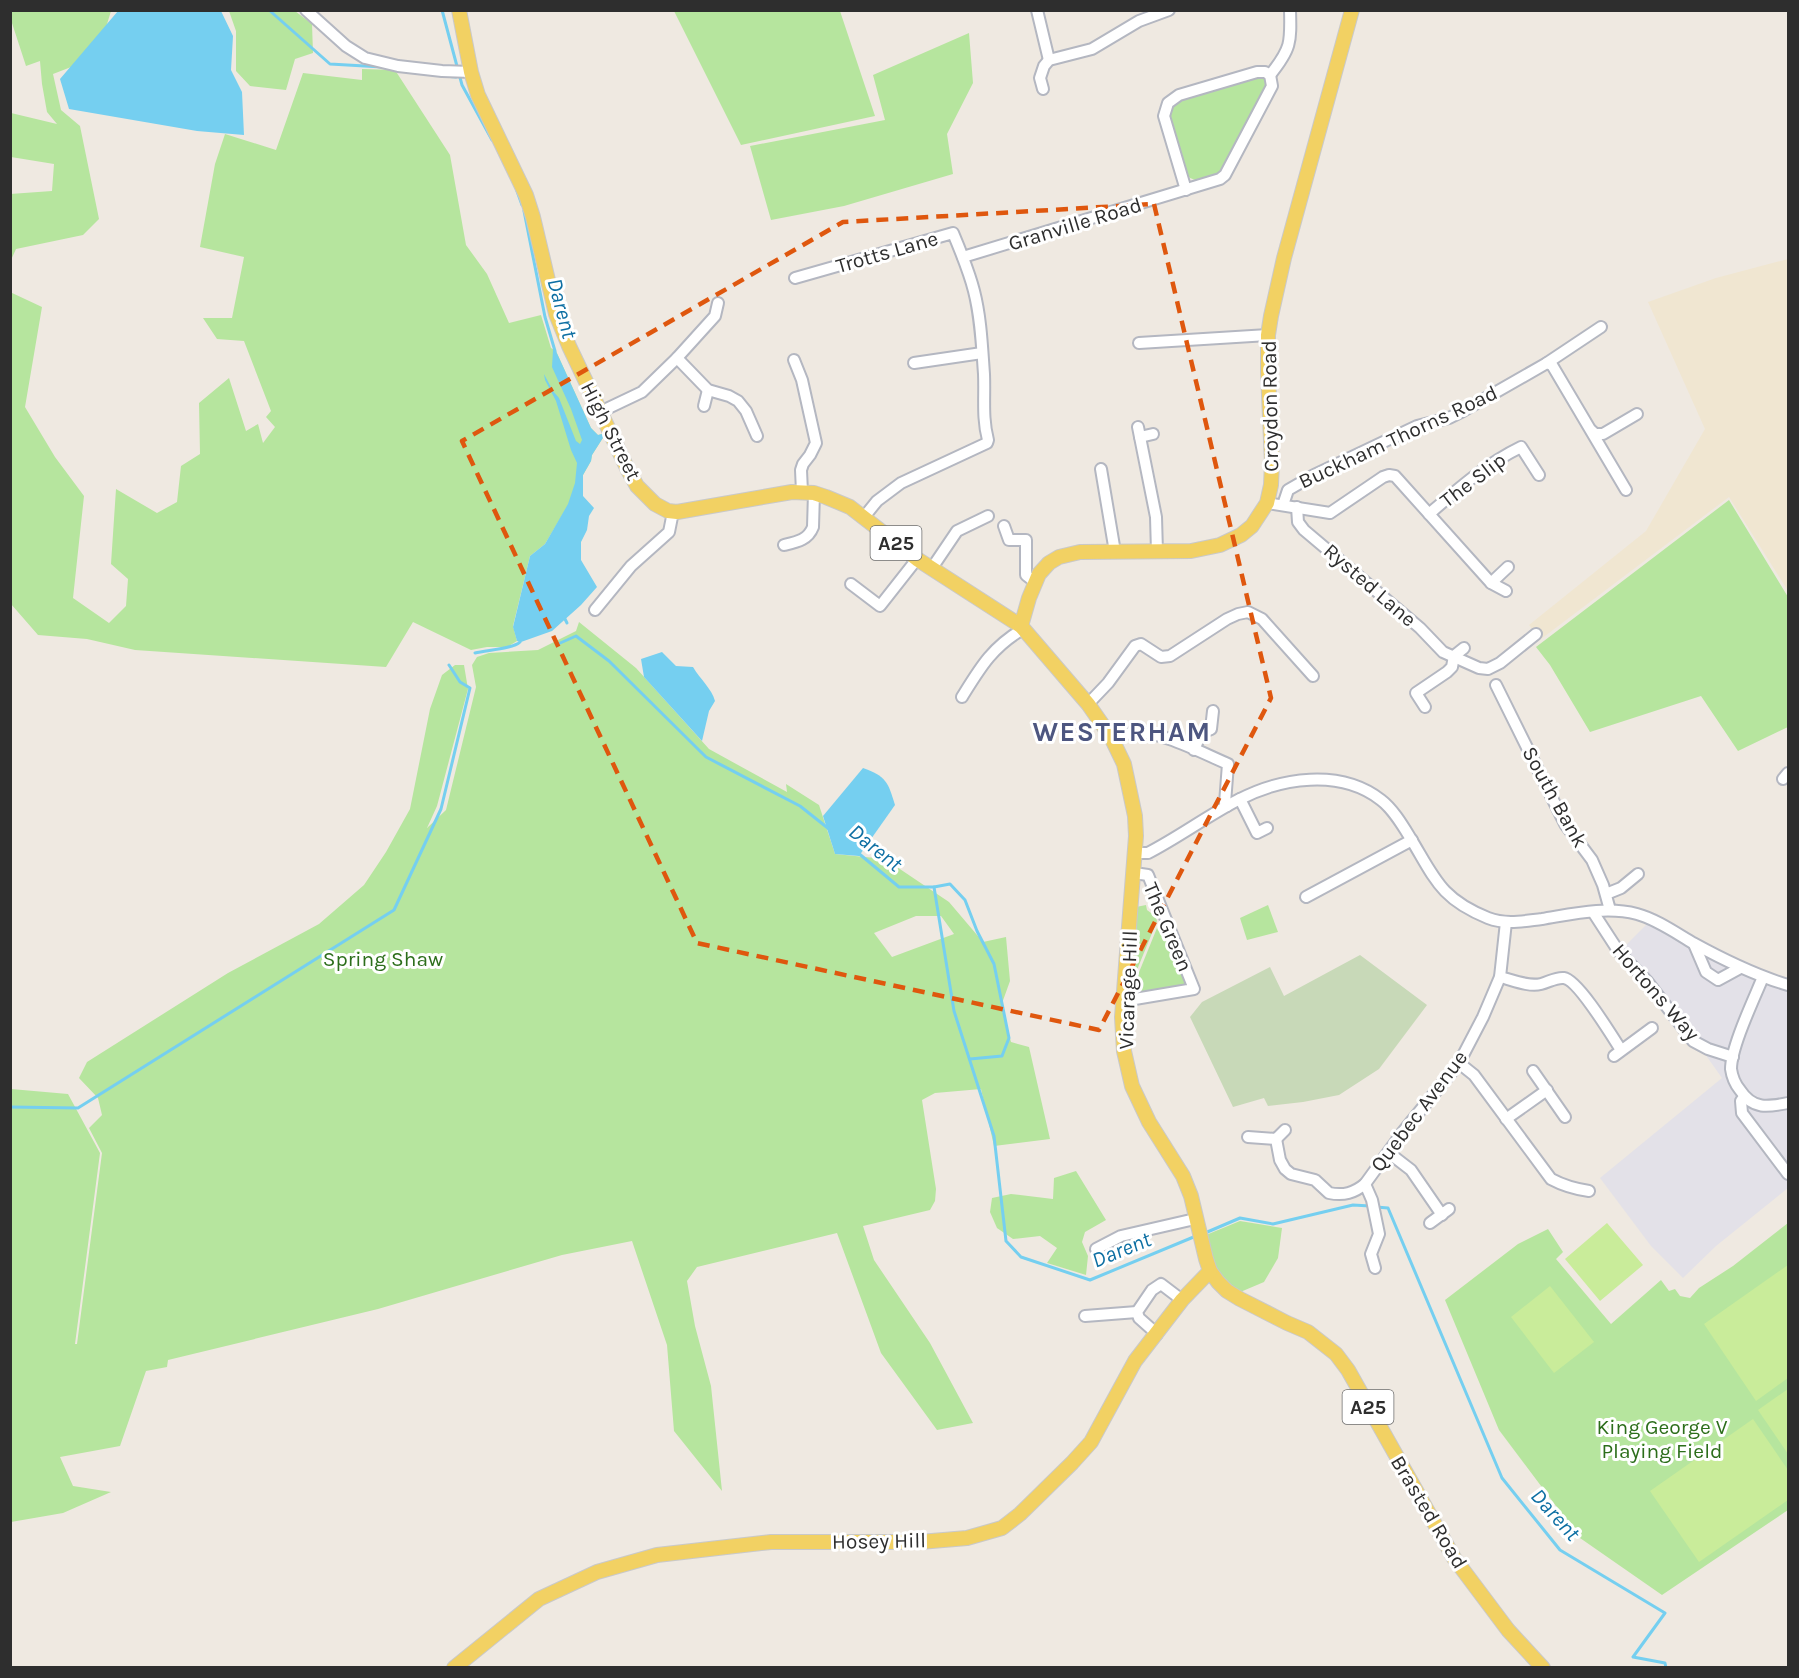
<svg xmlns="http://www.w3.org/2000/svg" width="1799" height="1678" viewBox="0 0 1799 1678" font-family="Karla,sans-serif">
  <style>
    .industrial { fill: #e3e1e8 }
    .education { fill: #f0e6d1 }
    .green { fill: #b6e59e; fill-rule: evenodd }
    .cemetery { fill: #c8d9b8 }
    .pitch { fill: #c9ec9a }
    .water { fill: #75cff0 }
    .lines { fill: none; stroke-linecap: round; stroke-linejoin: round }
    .stream { stroke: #75cff0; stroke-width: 3 }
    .minor-casing { stroke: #b4b7c1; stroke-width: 14 }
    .major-casing { stroke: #c9c9c9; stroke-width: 16 }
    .minor { stroke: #fff; stroke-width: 10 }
    .major { stroke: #f2d163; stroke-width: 14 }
    .marked { fill: none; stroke: #df570e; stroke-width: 4.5; stroke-dasharray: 12 8; stroke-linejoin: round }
    .labels { text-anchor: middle; stroke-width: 6; stroke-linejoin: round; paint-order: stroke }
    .shield { fill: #fff; stroke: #6d6d6d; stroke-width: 1.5 }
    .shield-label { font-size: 20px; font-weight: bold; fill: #2e2e2e }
    .street-label { font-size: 21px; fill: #2e2e2e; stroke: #fff }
    .park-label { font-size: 21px; fill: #2c6e1b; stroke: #fff }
    .water-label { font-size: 22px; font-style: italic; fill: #0d6fa3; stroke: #fff }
    .district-label { font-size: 27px; font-weight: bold; letter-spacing: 1.5px; fill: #4d5680; stroke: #fff }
  </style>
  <rect width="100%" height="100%" fill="#efe9e1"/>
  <!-- industrial -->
  <polygon class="industrial" points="1651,920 1763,977 1788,983 1788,1188 1716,1246 1683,1278 1651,1246 1600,1178 1722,1078 1705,1054 1619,952"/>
  <!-- education -->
  <polygon class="education" points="1788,259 1788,591 1729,497 1541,639 1529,625 1646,531 1705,429 1648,302 1716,278"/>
  <!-- green -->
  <g class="green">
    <polygon points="11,11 111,11 97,57 53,74 61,110 80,126 99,219 83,235 16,249 11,260 10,194 52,191 54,164 11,157 11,113 57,124 47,112 42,84 40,61 26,66 11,20"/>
    <polygon points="229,11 295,11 312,24 313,53 295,59 286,90 250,86 236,71 236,31"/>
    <polygon points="674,11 840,11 875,116 741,145"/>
    <polygon points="969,33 973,83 947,134 953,174 844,206 771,220 750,146 885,120 873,75"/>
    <polygon points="362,69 395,70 450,155 466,245 487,274 509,323 541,315 551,348 556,351 591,428 598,435 606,433 592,455 591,461 583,475 583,496 567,507 545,544 530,556 513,626 517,641 507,647 487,647 471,650 413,622 386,667 135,650 87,639 38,635 11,604 10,292 42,307 25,407 55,457 84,496 73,598 109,623 126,606 128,579 111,564 116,489 157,513 177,502 181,466 200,454 199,403 229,378 246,431 258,424 263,443 275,427 266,417 271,411 244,341 217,339 203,318 232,318 244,257 200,247 215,164 225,134 276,150 303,73 362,80"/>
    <polygon points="1259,75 1266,80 1267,87 1222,170 1217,176 1198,181 1190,178 1184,171 1169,117 1171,109 1175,101"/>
    <polygon points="1729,500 1788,597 1788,727 1738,751 1701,696 1590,732 1550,665 1536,647"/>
    <path d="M579 622 636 668 709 749 787 792 786 784 819 805 835 854 885 859 949 902 983 942 1006 937 1010 981 1001 1006 1011 1042 1029 1047 1050 1139 994 1146 981 1089 935 1093 922 1100 936 1189 935 1201 930 1210 863 1226 874 1260 930 1343 973 1423 937 1430 881 1353 837 1233 697 1267 687 1281 695 1326 711 1386 722 1491 674 1431 667 1345 632 1241 562 1255 378 1309 168 1360 167 1367 146 1371 120 1446 60 1457 73 1486 111 1492 63 1513 11 1522V1089L68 1094 100 1153 75 1344H77L102 1153 89 1128 102 1115 98 1098 79 1078 87 1062 228 973 319 924 364 885 386 852 410 809 430 709 442 675 455 665H464L468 689 437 806 427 828 446 810 476 687 472 665 477 657 489 653 538 650 576 631ZM916 916H941L954 934 892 957 874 933Z"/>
    <polygon points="1146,905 1147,910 1151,913 1154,912 1157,921 1132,982 1135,948 1140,948 1141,944 1135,943 1136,907"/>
    <polygon points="1268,905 1278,932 1247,940 1240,918"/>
    <polygon points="1159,923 1184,979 1185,985 1134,996 1131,992"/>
    <polygon points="1076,1171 1106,1220 1085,1232 1082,1242 1088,1256 1086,1275 1047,1263 1057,1248 1040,1236 1013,1239 997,1228 990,1212 992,1198 1011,1194 1053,1199 1054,1178"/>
    <polygon points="1240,1221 1282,1228 1278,1258 1264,1282 1238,1293 1220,1275 1211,1256 1206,1235"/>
    <polygon points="1788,1223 1788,1510 1662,1595 1580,1538 1499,1430 1445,1300 1518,1244 1548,1229 1563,1252 1556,1259 1611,1324 1661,1280 1669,1291 1675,1289 1680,1296 1690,1298 1699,1288 1733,1266"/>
  </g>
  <!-- cemetery -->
  <polygon class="cemetery" points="1360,955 1427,1005 1379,1069 1339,1095 1303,1102 1268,1106 1264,1098 1233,1107 1190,1017 1202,1002 1270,967 1284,996"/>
  <!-- pitch -->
  <g class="pitch">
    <polygon points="1607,1223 1643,1265 1600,1301 1565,1259"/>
    <polygon points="1788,1265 1788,1378 1756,1401 1704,1324"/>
    <polygon points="1550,1286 1594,1342 1554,1373 1511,1317"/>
    <polygon points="1788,1389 1788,1454 1758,1410"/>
    <polygon points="1753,1419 1788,1470 1788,1500 1699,1562 1650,1491"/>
  </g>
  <!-- water -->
  <g class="water">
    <polygon points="118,11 221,11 233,36 231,70 242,92 244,135 197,131 69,109 60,79"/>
    <polygon points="555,349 591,428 598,435 606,433 592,455 591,461 583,475 583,496 594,508 589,516 587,530 581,542 581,560 597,587 581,605 552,631 521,642 517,641 513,627 530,556 545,544 568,504 575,483 577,463 571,450 556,401 545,380 544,374 553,391 559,398 576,441 580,444 582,440 571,409 552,367 553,350"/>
    <path d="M662 652 676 666 693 667C700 679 712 689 715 701L709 711 702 741 644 677 641 659Z"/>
    <path d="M863 768C886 776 888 782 895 805L859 856 835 854 823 816Z"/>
  </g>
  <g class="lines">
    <!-- stream -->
    <g class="stream">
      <polyline points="269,10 330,64 382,67"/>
      <polyline points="442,10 462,85 492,140"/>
      <polyline points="433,75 456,77"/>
      <polyline points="517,191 522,205"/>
      <polyline points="524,211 545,317 555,351"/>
      <polyline points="564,617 567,623"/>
      <polyline points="558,644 576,636 609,661 706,757 800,806 829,829"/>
      <path d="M475 653C487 650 513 649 520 642"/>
      <polyline points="857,852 899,887 934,887 954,1011 994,1136 1006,1241 1021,1257 1090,1280 1196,1236"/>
      <polyline points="934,887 950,884 965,900 977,931 994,964 1009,1038 1002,1056 970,1059"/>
      <polyline points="10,1107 78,1108 394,910 441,809 470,688 460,682 449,665"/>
      <polyline points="1376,1207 1388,1208 1502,1478 1560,1550 1665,1613 1633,1657 1665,1663 1666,1668"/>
      <polyline points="1205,1233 1240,1218 1273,1224 1353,1205 1370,1206"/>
    </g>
    <defs>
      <g id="minor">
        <polyline points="306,10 346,46 365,58 398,66 442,71 471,72"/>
        <polyline points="1037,10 1049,60"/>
        <path d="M1270 75C1291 49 1291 43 1290 10"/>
        <polyline points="1043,89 1040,78 1044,66 1049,60 1092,49 1139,21 1169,10"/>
        <polyline points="1186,190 1164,116 1168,103 1179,95 1257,72 1265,72 1270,75"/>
        <polyline points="963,257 1220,179 1225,175 1272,86 1270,75"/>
        <path d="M795 278 953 233C961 252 969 271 974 291 981 318 982 347 984 374 985 397 982 418 988 440L987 443 901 483 877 501 864 517"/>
        <polyline points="1139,343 1268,335"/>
        <polyline points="677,358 708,390 729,396 738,401 746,411 757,436"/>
        <polyline points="794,360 802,380 816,443 810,455 803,464 801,470 802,492"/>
        <polyline points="914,363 982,353"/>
        <polyline points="1547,363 1601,327"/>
        <polyline points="704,406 708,390"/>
        <polyline points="600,412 642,392 677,358 715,316 718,303"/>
        <polyline points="1138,427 1156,517 1157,552"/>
        <polyline points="1592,431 1595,434 1603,434 1637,414"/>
        <polyline points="1140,437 1153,434"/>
        <polyline points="1101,469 1115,552"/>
        <polyline points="1267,503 1330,513 1383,477 1389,475 1395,476 1491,583 1506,591"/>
        <polyline points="1283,505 1288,490 1314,475 1417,426 1449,418 1463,411 1547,363 1552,365 1626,490"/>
        <polyline points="1297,507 1298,522 1304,530 1420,628 1443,652 1479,668 1488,669 1500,663 1536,634"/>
        <path d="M1429 514C1458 489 1486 464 1521 447L1539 475"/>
        <polyline points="1004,526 1009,540 1026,540 1026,575 1035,582"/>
        <path d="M784 545C797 542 808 540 813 527L814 493"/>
        <polyline points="932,568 957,531 988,516"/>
        <polyline points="1491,583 1508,567"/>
        <polyline points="851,584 880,606 917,559"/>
        <polyline points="595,610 631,566 669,532 673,512"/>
        <polyline points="1496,685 1565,824 1592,860 1603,885 1610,910"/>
        <path d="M962 697C980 668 992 647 1023 629"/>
        <polyline points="1088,704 1108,683 1135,646 1141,644 1161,657 1170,656 1227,619 1238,614 1248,612 1262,619 1313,676"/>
        <polyline points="1425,707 1416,693 1447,672 1452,667 1454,656 1464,648"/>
        <path d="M1112 740C1118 738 1123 735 1130 733 1156 728 1204 754 1228 764L1225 803 1227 806"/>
        <polyline points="1194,750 1201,733 1211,729 1213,711"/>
        <polyline points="1783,779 1788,773"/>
        <polyline points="1240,799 1257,833 1267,828"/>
        <path d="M1136 853H1148C1179 837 1207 816 1238 800 1280 778 1340 768 1381 800 1393 809 1403 826 1411 839 1435 879 1441 899 1488 918 1506 925 1524 921 1542 919 1573 914 1606 906 1637 914 1656 919 1676 933 1693 943 1724 960 1754 975 1788 985"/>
        <polyline points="1606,894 1621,888 1638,874"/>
        <polyline points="1306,897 1412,840"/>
        <polyline points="1593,912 1619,952 1647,981 1693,1041 1708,1049 1733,1057"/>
        <polyline points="1694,944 1706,972 1718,980 1740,968"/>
        <path d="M1500 977C1513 980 1528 987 1541 984 1549 982 1556 977 1564 978 1578 980 1612 1036 1621 1050"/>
        <path d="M1763 977C1754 999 1731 1047 1731 1069 1732 1076 1735 1084 1740 1090 1753 1110 1768 1107 1788 1103"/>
        <polyline points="1123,1001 1194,989 1148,875 1134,873"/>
        <polyline points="1614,1056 1652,1028"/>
        <path d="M1459 1063 1474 1075 1551 1179C1564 1186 1575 1189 1589 1191"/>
        <polyline points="1533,1071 1565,1117"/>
        <polyline points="1744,1097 1741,1101 1742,1113 1788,1174"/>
        <polyline points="1506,1119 1547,1090"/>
        <polyline points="1248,1137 1276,1139 1285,1130"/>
        <path d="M1276 1139 1280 1160 1285 1169 1291 1174 1315 1180 1329 1193C1344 1196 1354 1193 1365 1184L1402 1133 1459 1063 1483 1017 1500 977 1506 922"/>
        <polyline points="1389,1153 1411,1170 1442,1215"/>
        <polyline points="1365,1184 1372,1200 1379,1234 1371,1254 1375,1268"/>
        <polyline points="1430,1223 1449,1209"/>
        <polyline points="1096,1249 1121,1236 1195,1219"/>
        <polyline points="1085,1316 1137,1312"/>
        <polyline points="1157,1334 1139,1318 1137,1312 1152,1290 1161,1284 1182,1300"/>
      </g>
      <g id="major">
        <polyline points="459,10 471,72 478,95 526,195 533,217 556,314 569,346 628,470 637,486 655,504 668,511 677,512 792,492 814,493 826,497 850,507 917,559 1021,626 1088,704 1111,737 1124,764 1135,816 1136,836 1122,1017 1124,1051 1132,1086 1149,1122 1183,1176 1191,1196 1206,1259 1210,1271 1218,1282 1227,1291 1240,1299 1287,1323 1308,1332 1336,1354 1348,1370 1454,1558 1508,1630 1543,1668"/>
        <polyline points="1021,626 1029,598 1039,574 1049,563 1059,557 1080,552 1191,551 1220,545 1241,535 1252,526 1267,503 1271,485 1272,463 1268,372 1268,335 1271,316 1284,258 1352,10"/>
        <polyline points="454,1668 539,1599 597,1572 657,1555 771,1542 920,1542 967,1538 1002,1528 1020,1514 1072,1463 1091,1442 1135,1361 1182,1300 1210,1271"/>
      </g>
    </defs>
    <!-- minor casing -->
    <use href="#minor" class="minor-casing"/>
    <!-- major casing -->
    <use href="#major" class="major-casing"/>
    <!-- minor -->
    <use href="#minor" class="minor"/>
    <!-- major -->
    <use href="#major" class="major"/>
  </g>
  <!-- marked area -->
  <path class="marked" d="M1154 204 1271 698 1099 1030 697 943 462 441 843 222Z"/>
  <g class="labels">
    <!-- shield labels -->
    <g class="shield">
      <rect x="870.5" y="526" width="51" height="34" rx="4.5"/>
      <rect x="1342.5" y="1390" width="51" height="34" rx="4.5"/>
    </g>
    <g class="shield-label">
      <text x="896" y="550">A25</text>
      <text x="1368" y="1414">A25</text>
    </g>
    <!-- street labels -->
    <g class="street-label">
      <text transform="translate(1075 224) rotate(-17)" y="7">Granville Road</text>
      <text transform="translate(887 252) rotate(-16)" y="7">Trotts Lane</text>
      <text transform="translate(1270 406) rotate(-91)" y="7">Croydon Road</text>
      <text transform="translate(611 431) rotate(63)" y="7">High Street</text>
      <text transform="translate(1398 437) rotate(-25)" y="7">Buckham Thorns Road</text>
      <text transform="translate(1473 480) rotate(-37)" y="7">The Slip</text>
      <text transform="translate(1370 585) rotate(41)" y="7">Rysted Lane</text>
      <text transform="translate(1555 797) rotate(61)" y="7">South Bank</text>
      <text transform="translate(1168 927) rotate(67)" y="7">The Green</text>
      <text transform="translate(1128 990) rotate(-88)" y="7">Vicarage Hill</text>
      <text transform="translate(1656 992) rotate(49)" y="7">Hortons Way</text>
      <text transform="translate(1419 1111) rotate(-53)" y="7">Quebec Avenue</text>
      <text transform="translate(1429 1512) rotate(59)" y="7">Brasted Road</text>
      <text transform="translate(879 1541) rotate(-1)" y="7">Hosey Hill</text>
    </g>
    <!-- park labels -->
    <g class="park-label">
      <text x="383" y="966">Spring Shaw</text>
      <text x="1662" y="1434">King George V<tspan x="1662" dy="24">Playing Field</tspan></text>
    </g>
    <!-- water labels -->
    <g class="water-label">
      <text transform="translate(563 308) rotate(75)" y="8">Darent</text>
      <text transform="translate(876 847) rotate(39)" y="8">Darent</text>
      <text transform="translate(1121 1249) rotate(-22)" y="8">Darent</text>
      <text transform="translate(1556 1514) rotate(48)" y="8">Darent</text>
    </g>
    <!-- district labels -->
    <g class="district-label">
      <text x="1122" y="741">WESTERHAM</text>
    </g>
  </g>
  <!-- border -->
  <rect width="1799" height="1678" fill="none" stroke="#2e2e2e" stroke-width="24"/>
</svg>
